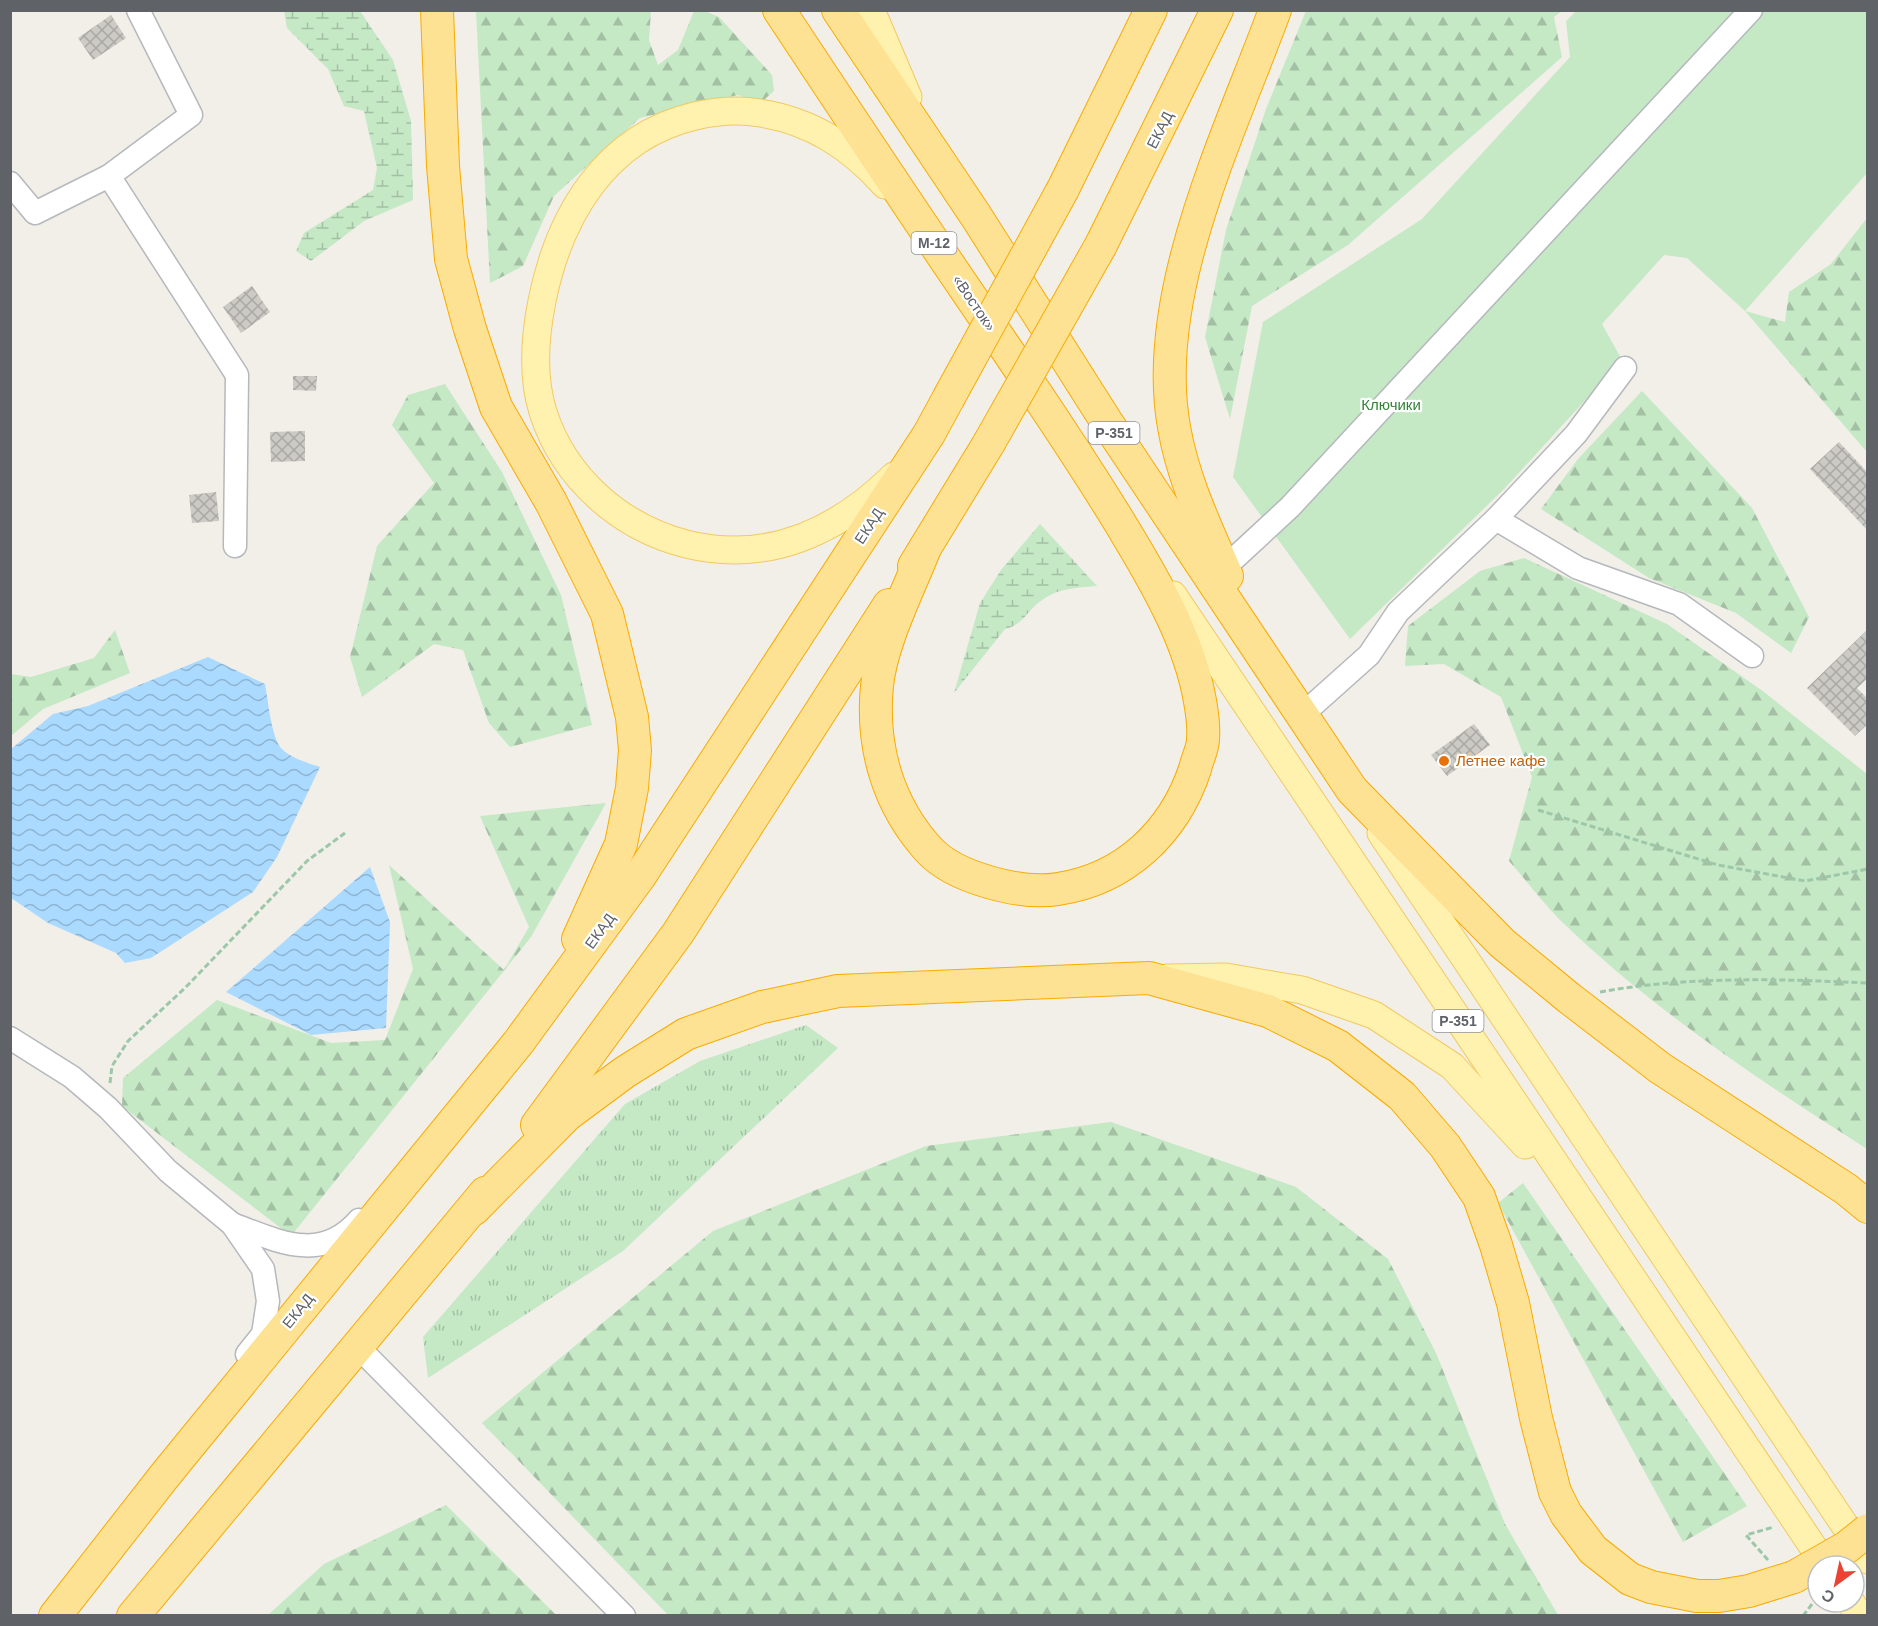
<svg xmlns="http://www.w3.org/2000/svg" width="1878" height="1626" viewBox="0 0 1878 1626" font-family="Arial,sans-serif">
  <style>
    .grass { fill: url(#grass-tufts) }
    .forest { fill: url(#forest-firs) }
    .wetland { fill: url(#wetland-marsh) }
    .green { fill: #c5e8c5 }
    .water { fill: url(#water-waves) }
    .building { fill: url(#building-cross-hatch) }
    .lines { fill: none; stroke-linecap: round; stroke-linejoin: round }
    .minor-casing { stroke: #b5b8bc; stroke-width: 25 }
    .major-casing { stroke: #f2c960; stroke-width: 29 }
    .highway-casing { stroke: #f9ab00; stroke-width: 34 }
    .path { stroke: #9cc7a9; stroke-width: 3; stroke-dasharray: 6 3; stroke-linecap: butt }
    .minor { stroke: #fff; stroke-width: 22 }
    .major { stroke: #fff2af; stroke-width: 27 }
    .highway { stroke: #fde293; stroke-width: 32 }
    .highway-bridge-casing { stroke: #f9ab00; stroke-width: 34; stroke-linecap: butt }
    .highway-bridge { stroke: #fde293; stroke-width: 32 }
    .food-dot { fill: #e8710a; stroke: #fff; stroke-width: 2 }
    .labels { text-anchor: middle; stroke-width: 4.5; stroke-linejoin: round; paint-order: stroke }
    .shield { fill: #fff; stroke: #8f9295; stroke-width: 1.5 }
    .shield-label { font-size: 14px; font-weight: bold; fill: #5f6368 }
    .street-label { font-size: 15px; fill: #5f6368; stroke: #fff }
    .park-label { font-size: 15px; fill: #348238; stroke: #fff }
    .food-label { font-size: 15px; fill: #c56008; stroke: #fff; text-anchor: start }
  </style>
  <defs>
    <pattern id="grass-tufts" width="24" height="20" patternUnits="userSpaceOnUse" patternTransform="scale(1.5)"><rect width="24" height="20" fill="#c5e8c5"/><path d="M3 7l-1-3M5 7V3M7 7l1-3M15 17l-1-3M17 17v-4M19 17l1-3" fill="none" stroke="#a3c0a4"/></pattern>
    <pattern id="forest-firs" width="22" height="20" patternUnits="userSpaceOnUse" patternTransform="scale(1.5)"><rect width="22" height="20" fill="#c5e8c5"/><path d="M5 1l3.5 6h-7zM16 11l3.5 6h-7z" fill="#a3c0a4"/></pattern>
    <pattern id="wetland-marsh" width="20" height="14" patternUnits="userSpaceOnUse" patternTransform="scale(1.5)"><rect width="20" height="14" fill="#c5e8c5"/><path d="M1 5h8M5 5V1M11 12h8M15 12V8" fill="none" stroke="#a3c0a4"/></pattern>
    <pattern id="water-waves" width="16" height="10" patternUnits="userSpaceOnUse" patternTransform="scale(1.5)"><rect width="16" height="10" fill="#aadaff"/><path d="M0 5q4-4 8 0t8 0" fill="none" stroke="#8eb4d2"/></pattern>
    <pattern id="building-cross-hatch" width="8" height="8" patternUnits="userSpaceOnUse" patternTransform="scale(1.5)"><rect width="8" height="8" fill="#cccac5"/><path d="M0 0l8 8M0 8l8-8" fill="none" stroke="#a9a8a4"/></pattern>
  </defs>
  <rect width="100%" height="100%" fill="#f1efe8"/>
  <!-- grass -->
  <polygon class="grass" points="806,1025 838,1048 623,1251 428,1378 423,1337 625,1104 700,1061"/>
  <!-- forest -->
  <g class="forest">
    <polygon points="476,11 651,11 649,40 658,65 678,50 694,11 705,11 719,17 772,75 774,91 759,104 738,95 640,118 554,196 523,266 490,283"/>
    <polygon points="1306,11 1562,11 1554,17 1562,57 1348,245 1252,306 1230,419 1205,337 1226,230 1266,109"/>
    <polygon points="1867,218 1867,452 1745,311 1785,322 1789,292 1831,264"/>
    <polygon points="445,384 502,472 561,595 592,725 510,747 489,723 463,650 434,644 362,697 350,657 377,546 434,483 392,425 408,395"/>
    <polygon points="1642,391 1752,508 1809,617 1791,653 1736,613 1649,578 1541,509 1578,459"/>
    <path d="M1524 558 1667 624 1764 692 1867 774V1149C1759 1080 1653 1010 1560 920 1542 902 1526 880 1509 861L1532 777 1501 697 1444 664 1405 666 1408 626 1480 571Z"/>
    <polygon points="115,630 130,673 43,709 11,736 11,674 31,677 94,658"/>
    <polygon points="606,803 531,937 291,1236 122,1106 123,1078 217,1000 331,1043 385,1040 413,969 389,865 504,970 529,927 480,816"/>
    <polygon points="1111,1122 1296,1187 1388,1259 1436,1353 1505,1524 1558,1615 668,1615 482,1423 713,1231 926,1146"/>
    <polygon points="1523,1183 1747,1506 1683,1542 1498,1203"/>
    <polygon points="446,1505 556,1615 268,1615 324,1564"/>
  </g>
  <!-- wetland -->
  <g class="wetland">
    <polygon points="284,11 360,11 393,60 411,121 413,200 364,221 311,261 296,251 304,233 373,190 377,168 364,111 344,106 328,69 287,28"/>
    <path d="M1040 524 1097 586C1076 588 1059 588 1042 600 1026 611 1025 624 1005 629L954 693 980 603 1001 570Z"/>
  </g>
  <!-- green -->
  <polygon class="green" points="1576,11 1867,11 1867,173 1745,311 1687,258 1664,255 1602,324 1622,360 1504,489 1350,639 1233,477 1263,322 1422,219 1570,57 1566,21"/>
  <!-- water -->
  <g class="water">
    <path d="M208 657 265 684C268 699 271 736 281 748 290 758 308 763 320 767L277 857 253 892 151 958 125 963 116 953 48 923 11 898V749L53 714 88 706Z"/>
    <polygon points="370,867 390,922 386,1028 311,1035 226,992"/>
  </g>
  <!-- building -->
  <g class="building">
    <polygon points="111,15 126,38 93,60 78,38"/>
    <polygon points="252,286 270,312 241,333 223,307"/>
    <polygon points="293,376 317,376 316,391 293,390"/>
    <polygon points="305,431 305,461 271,462 270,432"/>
    <polygon points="1839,442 1868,473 1868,531 1810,469"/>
    <polygon points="216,492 219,521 192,523 189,495"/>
    <polygon points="1868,629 1868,678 1857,688 1868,699 1868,724 1855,736 1807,688"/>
    <polygon points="1474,724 1490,745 1447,776 1431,755"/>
  </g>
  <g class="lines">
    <defs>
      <g id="minor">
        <polyline points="109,176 237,375 235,546"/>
        <polyline points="10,183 35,213 109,176 191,115 138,10"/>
        <polyline points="1496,519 1578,568 1679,604 1752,656"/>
        <polyline points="1211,575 1236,557 1290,507 1751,10"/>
        <polyline points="1303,714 1369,655 1398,612 1496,519 1576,434 1625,368"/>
        <polyline points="10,1038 72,1077 108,1108 168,1171 232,1224 263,1269 268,1301 263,1334 247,1354"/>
        <path d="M232 1224C278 1241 321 1264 359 1220"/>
        <polyline points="358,1347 624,1616"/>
      </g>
      <g id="major">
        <polyline points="871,10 908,97"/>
        <path d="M885 185C850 146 811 121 760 113 737 109 717 111 695 116 605 137 559 216 542 301 535 336 532 377 543 412 564 478 620 527 686 544 767 564 837 532 894 476"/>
        <polyline points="1173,595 1826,1566"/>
        <polyline points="1381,833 1868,1560"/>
        <polyline points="1168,978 1226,977 1266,984 1302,990 1374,1015 1452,1066 1525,1145"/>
        <polyline points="1851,1602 1859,1616"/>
      </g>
      <g id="highway">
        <polyline points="437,10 443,166 451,259 470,329 496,407 551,502 607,614 632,717 635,750 632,788 621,844 578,939"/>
        <path d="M779 10C853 122 927 234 1003 344 1046 408 1090 472 1129 538 1159 588 1190 643 1200 701 1202 712 1204 727 1203 739 1203 749 1197 759 1195 769 1174 832 1125 879 1058 889 1021 895 955 878 929 850 888 805 871 747 877 686 881 643 909 589 925 548"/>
        <polyline points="838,10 976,216 1108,424 1352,790 1502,943 1569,998 1660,1068 1846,1189 1868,1207"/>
        <polyline points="1063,189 1151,10"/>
        <polyline points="1101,245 1217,10"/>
        <polyline points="914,566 989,443"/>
        <path d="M1227 576C1206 527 1183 480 1174 427 1150 294 1230 133 1275 10"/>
        <polyline points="537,1125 678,933 889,605"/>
        <polyline points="474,1209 567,1115 625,1072 686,1034 762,1007 838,991 1149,978 1268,1011 1338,1046 1402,1096 1445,1146 1479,1197 1496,1245 1513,1303 1536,1418 1555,1492 1566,1514 1593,1550 1630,1579 1651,1587 1697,1596 1719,1596 1749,1591 1794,1577"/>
        <polyline points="55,1616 166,1474 518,1043 640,876 929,434 948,399"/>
        <polyline points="133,1616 485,1193"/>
      </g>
    </defs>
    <!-- minor casing -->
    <use href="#minor" class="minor-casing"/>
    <!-- major casing -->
    <use href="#major" class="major-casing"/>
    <!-- highway casing -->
    <use href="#highway" class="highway-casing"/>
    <!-- path -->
    <g class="path">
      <polyline points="1538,810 1718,865 1805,881 1868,869"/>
      <path d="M1600 992C1687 976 1780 979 1868 983"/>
      <polyline points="110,1083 112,1066 128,1041 185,988 307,861 345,833"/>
      <polyline points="1768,1560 1746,1535 1774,1527"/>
      <polyline points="1803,1616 1818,1596"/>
    </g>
    <!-- minor -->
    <use href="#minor" class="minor"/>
    <!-- major -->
    <use href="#major" class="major"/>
    <!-- highway -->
    <use href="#highway" class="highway"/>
    <defs>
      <g id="highway-bridge">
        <polyline points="948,399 1063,189"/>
        <polyline points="989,443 1101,245"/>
        <polyline points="1794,1577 1847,1547 1868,1530"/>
      </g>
    </defs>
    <!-- highway-bridge casing -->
    <use href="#highway-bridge" class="highway-bridge-casing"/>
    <!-- highway-bridge -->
    <use href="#highway-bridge" class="highway-bridge"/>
  </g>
  <!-- markers -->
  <circle class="food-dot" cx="1444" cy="761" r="6"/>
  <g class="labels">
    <!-- shield labels -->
    <g class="shield">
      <rect x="911.5" y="232" width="45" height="22" rx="4.5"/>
      <rect x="1088.5" y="422" width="51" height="22" rx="4.5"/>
      <rect x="1432.5" y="1010" width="51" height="22" rx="4.5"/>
    </g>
    <g class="shield-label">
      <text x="934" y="248">М-12</text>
      <text x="1114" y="438">Р-351</text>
      <text x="1458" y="1026">Р-351</text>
    </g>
    <!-- street labels -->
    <g class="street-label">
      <text transform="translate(1160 130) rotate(-63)" y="5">ЕКАД</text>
      <text transform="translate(974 303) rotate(56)" y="5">«Восток»</text>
      <text transform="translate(869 526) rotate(-57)" y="5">ЕКАД</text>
      <text transform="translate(600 931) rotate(-54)" y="5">ЕКАД</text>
      <text transform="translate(298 1311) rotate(-51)" y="5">ЕКАД</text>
    </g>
    <!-- park labels -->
    <g class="park-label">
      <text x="1391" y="410">Ключики</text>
    </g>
    <!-- food labels -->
    <g class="food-label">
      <text x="1456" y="766">Летнее кафе</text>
    </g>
  </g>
  <!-- border -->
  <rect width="1878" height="1626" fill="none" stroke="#5f6368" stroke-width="24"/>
  <!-- north arrow -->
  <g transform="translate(1836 1584) rotate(213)"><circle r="28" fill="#ffffff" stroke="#bfc1c3" stroke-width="1.5"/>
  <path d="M0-4.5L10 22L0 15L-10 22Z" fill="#ea4335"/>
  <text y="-9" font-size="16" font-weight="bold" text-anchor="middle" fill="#5f6368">С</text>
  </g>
</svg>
